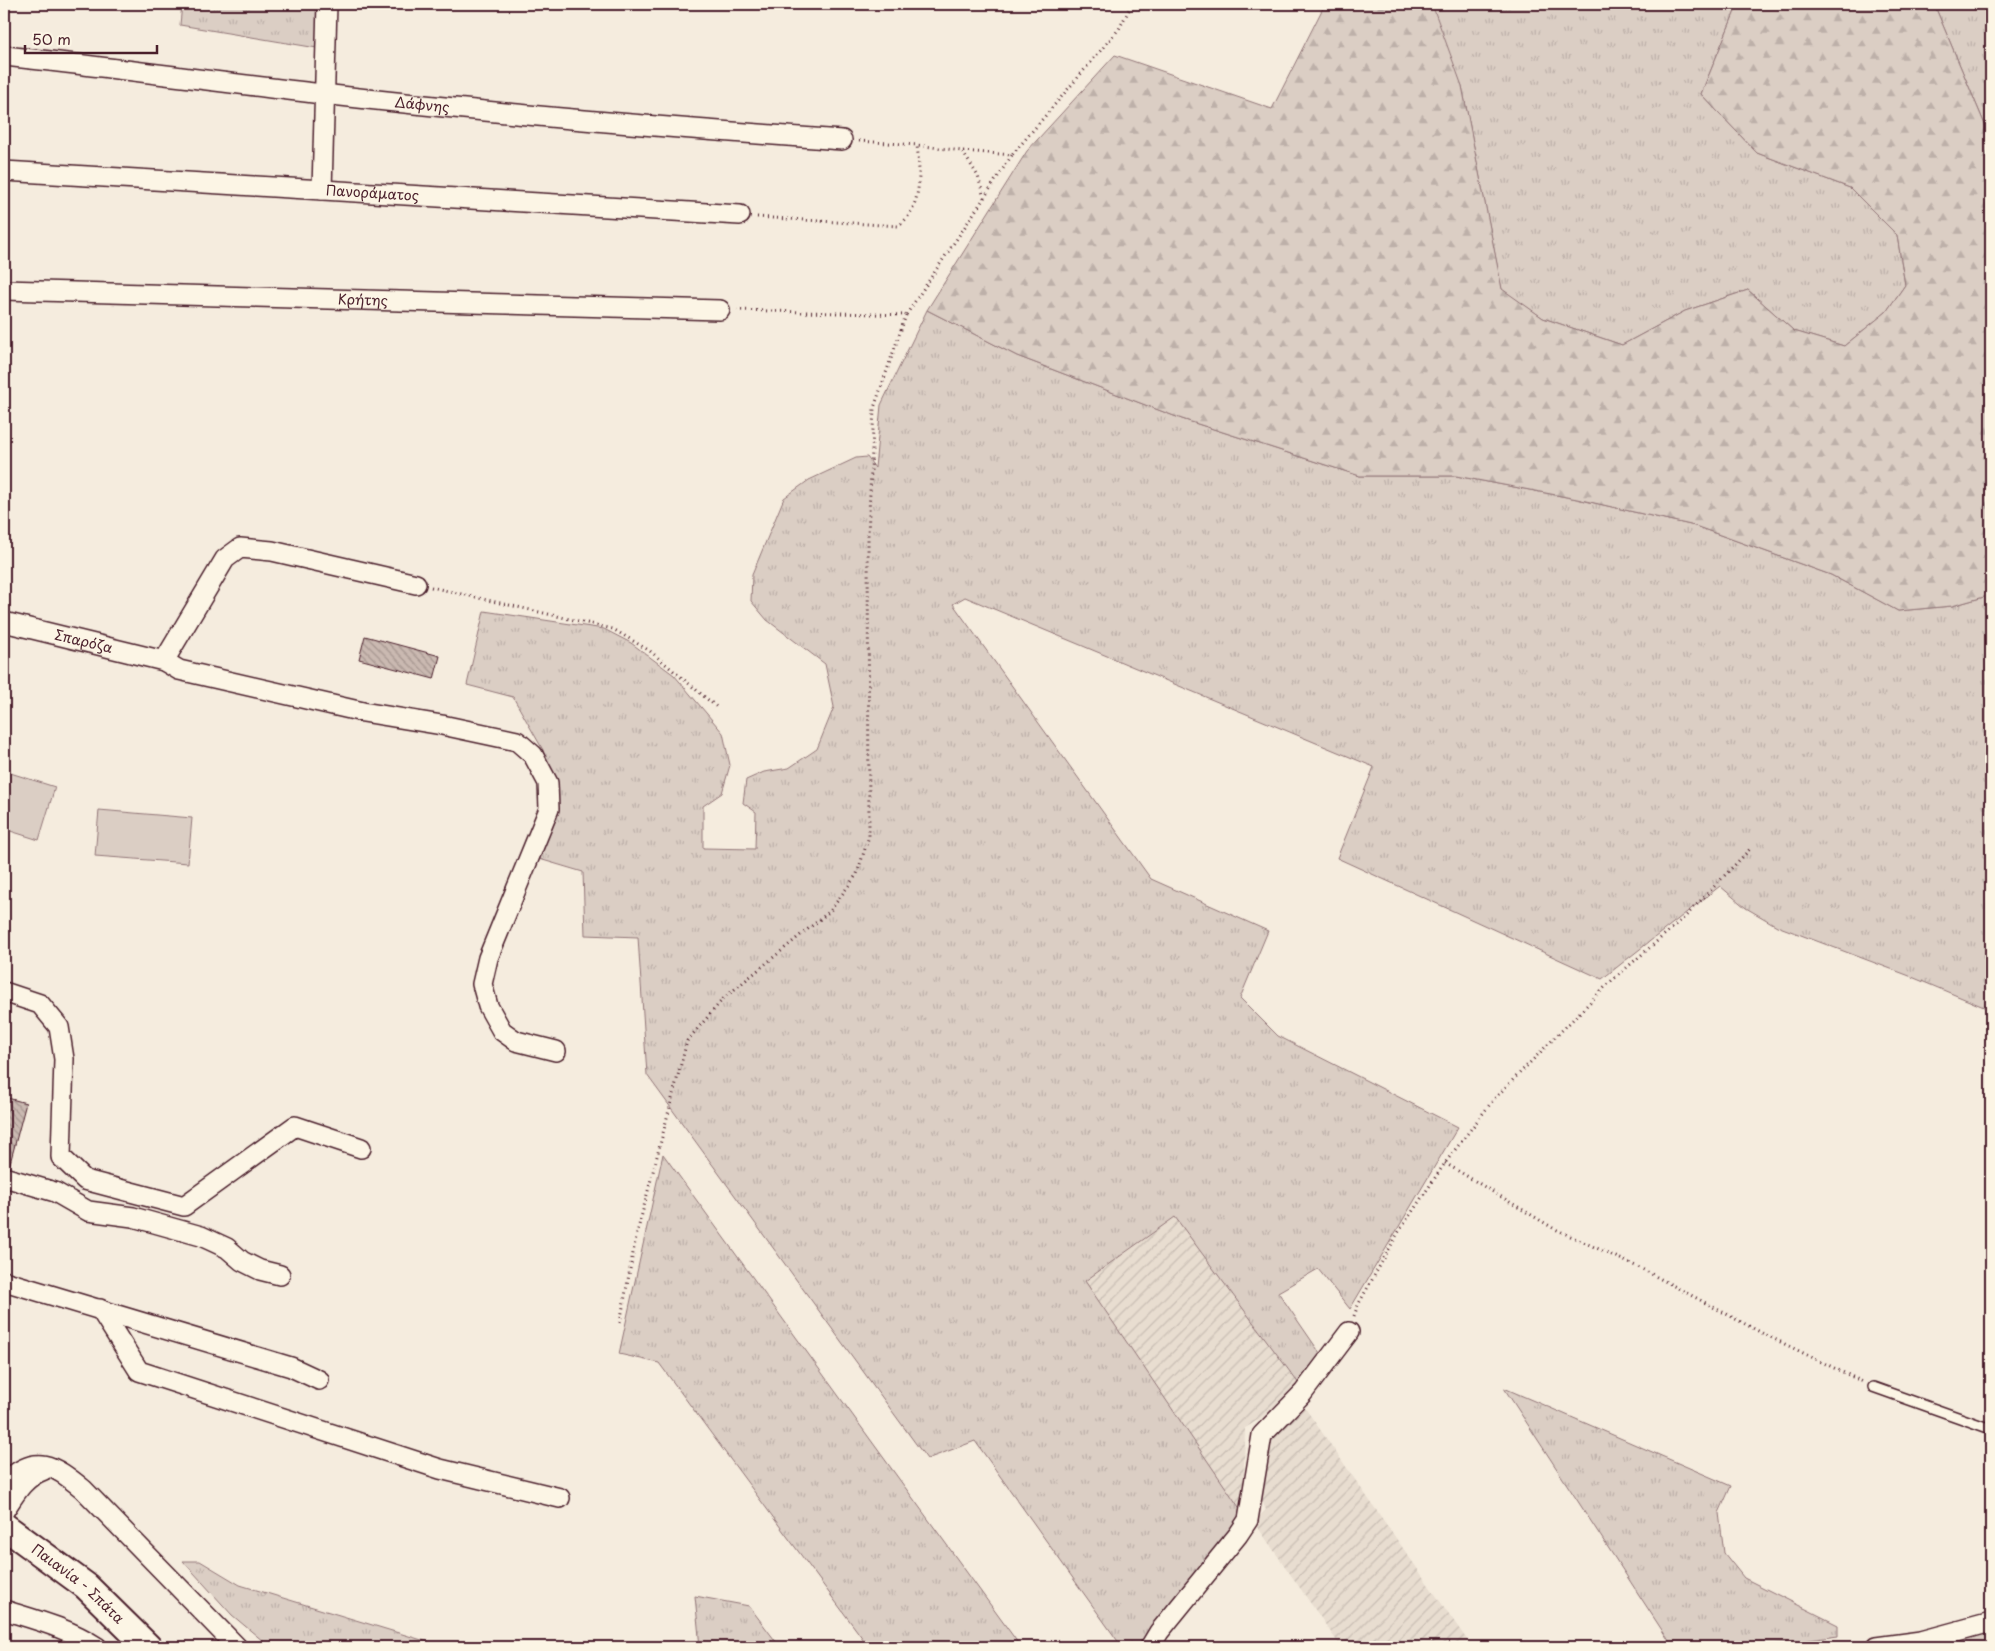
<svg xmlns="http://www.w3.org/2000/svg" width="1995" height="1651" viewBox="0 0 1995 1651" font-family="'Playpen Sans',sans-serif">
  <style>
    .industrial { fill: url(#industrial-furrows) }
    .grass { fill: url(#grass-tufts); stroke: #927678 }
    .forest { fill: url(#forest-firs); stroke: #927678 }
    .pitch { fill: #dbcec4; stroke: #927678 }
    .building { fill: url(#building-back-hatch); stroke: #4a1f2b }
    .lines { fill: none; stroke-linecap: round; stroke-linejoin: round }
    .service-casing { stroke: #4a1f2b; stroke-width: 12 }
    .minor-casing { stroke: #4a1f2b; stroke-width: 22 }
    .secondary-casing { stroke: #4a1f2b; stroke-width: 30 }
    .path { stroke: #4a1f2b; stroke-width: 3; stroke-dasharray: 1 4; stroke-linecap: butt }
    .service { stroke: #fcf5e5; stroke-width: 9 }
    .minor { stroke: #fcf5e5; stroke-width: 19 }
    .secondary { stroke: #fcf5e5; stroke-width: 26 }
    .labels { text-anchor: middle; stroke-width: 4.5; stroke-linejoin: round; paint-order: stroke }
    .street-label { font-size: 14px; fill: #4a1f2b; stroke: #fcf5e5 }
  </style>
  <defs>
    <pattern id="industrial-furrows" width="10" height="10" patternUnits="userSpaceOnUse" patternTransform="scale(1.25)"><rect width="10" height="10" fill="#e8ddd0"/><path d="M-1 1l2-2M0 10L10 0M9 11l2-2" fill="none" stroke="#c8bdb3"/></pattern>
    <pattern id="grass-tufts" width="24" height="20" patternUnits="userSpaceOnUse" patternTransform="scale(1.25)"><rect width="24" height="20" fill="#dbcec4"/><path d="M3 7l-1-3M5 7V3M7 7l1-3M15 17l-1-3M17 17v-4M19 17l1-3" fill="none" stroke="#bdb0a9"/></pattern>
    <pattern id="forest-firs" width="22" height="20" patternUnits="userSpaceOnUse" patternTransform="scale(1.25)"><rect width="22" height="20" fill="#dbcec4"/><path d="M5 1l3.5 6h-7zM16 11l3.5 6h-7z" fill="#bdb0a9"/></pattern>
    <pattern id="building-back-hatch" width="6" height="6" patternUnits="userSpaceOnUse" patternTransform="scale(1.25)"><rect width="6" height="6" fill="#cab9b1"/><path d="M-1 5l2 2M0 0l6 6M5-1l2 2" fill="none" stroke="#a69690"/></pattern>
  </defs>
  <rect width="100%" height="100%" fill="#f5ecde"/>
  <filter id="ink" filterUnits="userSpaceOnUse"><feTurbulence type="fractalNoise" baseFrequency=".02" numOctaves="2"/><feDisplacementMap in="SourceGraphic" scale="10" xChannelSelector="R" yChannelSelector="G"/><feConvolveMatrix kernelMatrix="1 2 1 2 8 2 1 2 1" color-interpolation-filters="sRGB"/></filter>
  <g filter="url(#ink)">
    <!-- industrial -->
    <g class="industrial">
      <polygon points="1175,1216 1299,1384 1260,1419 1245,1428 1243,1513 1084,1281"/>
      <polygon points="1305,1408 1472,1647 1341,1647 1254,1522 1266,1510 1260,1497 1273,1436"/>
    </g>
    <!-- grass -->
    <g class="grass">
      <polygon points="182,4 321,4 317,48 180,25"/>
      <polygon points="1424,4 1738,4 1701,94 1757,153 1850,188 1897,235 1905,285 1886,312 1844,346 1794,331 1748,290 1685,311 1622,345 1543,318 1502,290 1462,86"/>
      <polygon points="1934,4 1991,4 1991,139"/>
      <polygon points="927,310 1017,356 1182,419 1360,476 1456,476 1577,499 1695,526 1831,575 1898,611 1952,606 1991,595 1991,1010 1907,975 1777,926 1746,908 1720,886 1602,979 1337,858 1374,767 965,597 953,604 1151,879 1268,931 1240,998 1278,1036 1458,1127 1350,1309 1318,1269 1278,1292 1322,1356 1299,1384 1175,1217 1085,1281 1243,1513 1146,1647 1122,1647 975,1441 927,1459 647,1075 638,937 585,935 583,872 536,858 551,778 543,750 513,697 467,685 484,611 604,629 631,643 674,675 723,733 730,765 722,793 703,806 703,848 755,849 756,812 743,803 746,780 764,772 789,768 817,749 834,707 825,664 767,620 751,601 752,575 784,498 809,480 856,458 867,457 875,468 881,405"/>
      <polygon points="663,1154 1021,1647 869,1647 659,1363 619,1354"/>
      <polygon points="1504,1388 1731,1486 1719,1513 1724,1553 1744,1578 1838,1625 1838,1636 1756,1647 1673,1647"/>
      <polygon points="183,1561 200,1561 240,1585 445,1647 270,1647 232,1615"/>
      <polygon points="695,1596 749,1606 777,1643 773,1647 700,1647"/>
      <polygon points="1991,1628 1991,1646 1986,1647 1916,1647"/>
    </g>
    <!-- forest -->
    <polygon class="forest" points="1325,4 1424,4 1433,7 1462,86 1502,289 1543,318 1622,345 1685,311 1748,290 1794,331 1844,346 1886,312 1905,285 1897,235 1850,188 1757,153 1701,94 1738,4 1934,4 1991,139 1991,595 1952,606 1898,611 1831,575 1695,526 1577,499 1456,476 1360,476 1182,419 1017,356 927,310 1027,151 1115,55 1272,109"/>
    <!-- pitch -->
    <g class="pitch">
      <polygon points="4,771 55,787 39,840 4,829"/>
      <polygon points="99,810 192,818 188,863 95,856"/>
    </g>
    <!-- building -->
    <g class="building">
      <polygon points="365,636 440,656 434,679 359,659"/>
      <polygon points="4,1097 26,1103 9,1167 4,1166"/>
    </g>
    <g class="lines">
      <defs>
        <polyline id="service" points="1873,1387 1991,1429"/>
        <g id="minor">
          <path id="s1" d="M4 56C110 67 217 82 323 94 496 114 669 128 842 140"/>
          <path id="s2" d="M4 171 740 215"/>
          <polyline points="322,190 327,4"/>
          <path id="s3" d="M4 290 720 310"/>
          <path id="s4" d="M4 622 164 661 179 670 363 712 442 725 517 741 533 755 548 783 549 809 488 958 482 984 488 1006 502 1031 516 1041 556 1051"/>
          <polyline points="164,661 225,559 240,548 272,551 416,584"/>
          <polyline points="4,992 40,1004 59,1027 64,1059 61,1157 85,1180 184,1206 295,1126 361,1148"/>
          <polyline points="4,1177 55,1192 88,1211 133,1217 201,1236 227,1248 242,1261 260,1270 280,1275"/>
          <polyline points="4,1281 291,1367 319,1380"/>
          <polyline points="100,1309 139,1371 440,1469 560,1498"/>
          <path d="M4 1483C36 1452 53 1465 83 1489L237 1647"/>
          <path d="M4 1511C15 1494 24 1477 44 1470"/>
          <path d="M4 1610C36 1620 68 1628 97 1647"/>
          <polyline points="1150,1647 1159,1632 1238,1535 1248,1520 1262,1435 1303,1393 1349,1332"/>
          <polyline points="1876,1647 1921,1641 1991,1622"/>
        </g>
        <g id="secondary">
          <path id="s5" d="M4 1526 86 1586 148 1647"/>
        </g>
      </defs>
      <!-- service casing -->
      <use href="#service" class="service-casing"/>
      <!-- minor casing -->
      <use href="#minor" class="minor-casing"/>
      <!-- secondary casing -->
      <use href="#secondary" class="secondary-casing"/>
      <!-- path -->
      <g class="path">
        <polyline points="859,141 917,145 962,151 978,176 984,198 906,315"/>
        <polyline points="963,151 1012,155 1119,29 1132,4"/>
        <polyline points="984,198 1012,155"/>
        <path d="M757 217 898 226C923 209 920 171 917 145"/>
        <polyline points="431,587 613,629 650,651 719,709"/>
        <polyline points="1445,1163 1553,1228 1642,1269 1762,1333 1863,1382"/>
        <polyline points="1354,1316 1358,1305 1398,1233 1445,1163 1494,1099 1608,984 1686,916 1750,849"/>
        <polyline points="620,1323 636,1237 687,1041 724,998 830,911 857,874 869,836 868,534 874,408 906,315 737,310"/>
      </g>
      <!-- service -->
      <use href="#service" class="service"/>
      <!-- minor -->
      <use href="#minor" class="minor"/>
      <!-- secondary -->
      <use href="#secondary" class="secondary"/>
    </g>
  </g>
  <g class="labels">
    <!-- street labels -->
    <g class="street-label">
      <text dy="5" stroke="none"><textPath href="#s1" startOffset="421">Δάφνης</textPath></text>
      <text dy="5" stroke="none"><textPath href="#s2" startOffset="369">Πανοράματος</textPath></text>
      <text dy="5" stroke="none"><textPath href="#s3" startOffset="359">Κρήτης</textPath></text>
      <text dy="5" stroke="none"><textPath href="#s4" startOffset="82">Σπαρόζα</textPath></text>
      <text dy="5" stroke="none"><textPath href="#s5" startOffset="94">Παιανία - Σπάτα</textPath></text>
    </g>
  </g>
  <!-- margin -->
  <rect width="1995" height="1651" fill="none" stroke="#fcf5e5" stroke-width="20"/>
  <rect x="10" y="10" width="1975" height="1631" fill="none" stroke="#4a1f2b" stroke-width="2" filter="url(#ink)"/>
  <!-- scale -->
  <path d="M25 45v8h132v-8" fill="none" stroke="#4a1f2b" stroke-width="2.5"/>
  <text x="32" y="45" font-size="15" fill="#4a1f2b" stroke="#fcf5e5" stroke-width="4" paint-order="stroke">50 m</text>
</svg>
